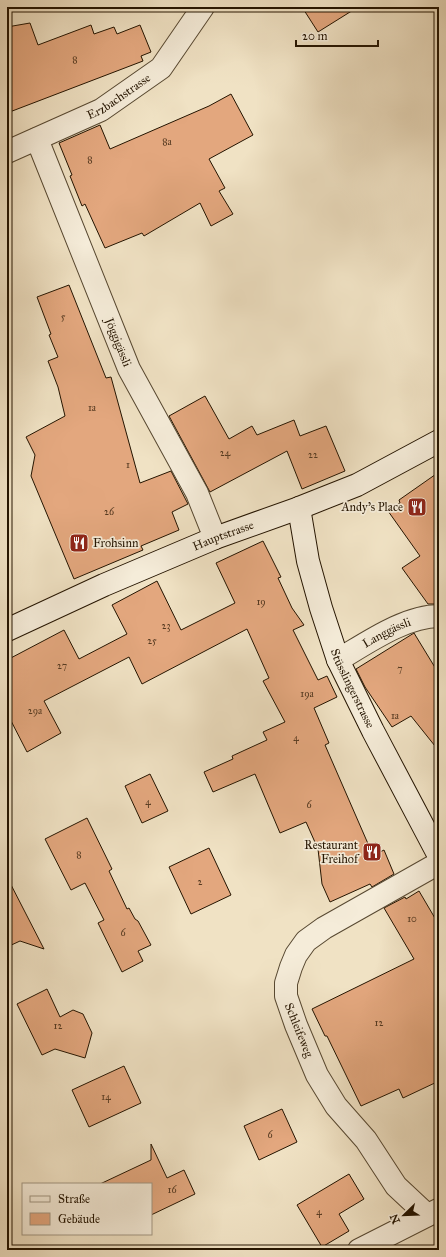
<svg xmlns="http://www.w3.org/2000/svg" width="446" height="1257" viewBox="0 0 446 1257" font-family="'IM FELL Great Primer',serif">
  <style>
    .building { fill: #e3a77e; stroke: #241400 }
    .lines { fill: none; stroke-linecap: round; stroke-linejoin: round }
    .street-casing { stroke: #574831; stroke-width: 24 }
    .secondary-casing { stroke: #241400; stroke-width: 24 }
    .street { stroke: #f5ecd9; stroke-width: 22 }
    .secondary { stroke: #f5ecd9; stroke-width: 22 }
    .labels { text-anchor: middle; stroke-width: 3.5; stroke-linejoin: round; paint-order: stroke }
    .number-label { font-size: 10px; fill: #543920 }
    .street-label { font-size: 12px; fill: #241400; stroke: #f5ecd9 }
    .poi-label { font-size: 12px; fill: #241400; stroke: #f5ecd9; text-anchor: end }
  </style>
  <rect width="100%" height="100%" fill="#f0e2c4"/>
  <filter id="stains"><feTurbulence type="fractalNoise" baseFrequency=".005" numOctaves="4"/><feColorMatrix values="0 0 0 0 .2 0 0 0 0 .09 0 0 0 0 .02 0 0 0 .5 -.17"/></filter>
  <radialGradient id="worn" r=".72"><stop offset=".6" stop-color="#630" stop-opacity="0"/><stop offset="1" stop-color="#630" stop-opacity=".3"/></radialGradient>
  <!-- building -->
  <g class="building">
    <polygon points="302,7 358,7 318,32"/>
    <polygon points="30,23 38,45 91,25 94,34 114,27 117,34 140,25 151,52 141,56 143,61 7,113 7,27"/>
    <polygon points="231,94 253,135 209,159 225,188 219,191 233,214 211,226 200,203 144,236 142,233 105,248 85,204 82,206 70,176 72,175 59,143 100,125 110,149 209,106"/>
    <polygon points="69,285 106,378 111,377 140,483 171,471 188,504 172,512 179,530 141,546 143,550 74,579 31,476 35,455 26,437 65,416 58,387 48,361 58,357 49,335 51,334 37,297"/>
    <polygon points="205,396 229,439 252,426 257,435 294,420 300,436 326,426 345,471 302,489 287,451 210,492 169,416"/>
    <polygon points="439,472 439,604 428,604 402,568 420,556 388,511 400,503 399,500"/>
    <polygon points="263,541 281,577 278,578 292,608 304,625 293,630 318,680 327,676 337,697 314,708 329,743 325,745 369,846 376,843 380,852 384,850 394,874 372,887 370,884 330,902 322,884 318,849 306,822 280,833 255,774 213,792 204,772 233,759 232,756 267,740 263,732 285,722 263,681 269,678 247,629 142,684 129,657 44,701 61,733 27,752 7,713 7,660 64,630 79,659 127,634 112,605 157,581 181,630 235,603 216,563"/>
    <polygon points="414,633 439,674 439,751 411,716 392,727 365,687 356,669"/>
    <polygon points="150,774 168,811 142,823 125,786"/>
    <polygon points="87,818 112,869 109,871 127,909 129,908 135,919 138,921 151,945 138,951 143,961 122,972 98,923 104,920 85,883 71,890 45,839"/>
    <polygon points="209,848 231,895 191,914 169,867"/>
    <polygon points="7,877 44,949 20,941 7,947"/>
    <polygon points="419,891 439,925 439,1081 403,1098 399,1089 361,1106 327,1036 325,1036 312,1009 414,959 384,908 405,897 406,899"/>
    <polygon points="47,989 60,1017 73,1010 83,1014 92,1033 85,1058 55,1049 42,1055 17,1004"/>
    <polygon points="124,1066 141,1103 89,1127 72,1090"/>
    <polygon points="282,1109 297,1142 259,1160 244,1126"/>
    <polygon points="151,1144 167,1178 184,1170 195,1194 151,1215 151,1184 100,1184 151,1160"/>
    <polygon points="349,1174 364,1199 339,1214 349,1231 322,1247 297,1205"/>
  </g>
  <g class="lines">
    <defs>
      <g id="street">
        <path id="s1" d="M37 139 129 369 197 493 215 538"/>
        <path id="s2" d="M7 152 101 110 161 68 203 7"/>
        <path id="s3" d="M338 660C367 643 405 616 439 616"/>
        <polyline points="427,1215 396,1186 366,1140 336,1106 317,1075 296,1025 286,996 286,983 291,967 296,955 306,941 324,928 439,863"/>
        <polyline points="359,1250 438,1210"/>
      </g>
      <g id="secondary">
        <path id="s4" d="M299 508 308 561 321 608 338 660 373 731 439 856"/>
        <path id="s5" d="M7 630 104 585 215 538 299 508 357 485 439 441"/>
      </g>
    </defs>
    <!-- street casing -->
    <use href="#street" class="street-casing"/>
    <!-- secondary casing -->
    <use href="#secondary" class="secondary-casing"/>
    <!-- street -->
    <use href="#street" class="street"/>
    <!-- secondary -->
    <use href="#secondary" class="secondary"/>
  </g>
  <!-- icons -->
  <defs>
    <symbol id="restaurant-square" viewBox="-11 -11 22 22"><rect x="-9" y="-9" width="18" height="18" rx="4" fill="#8f2418" stroke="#f5ecd9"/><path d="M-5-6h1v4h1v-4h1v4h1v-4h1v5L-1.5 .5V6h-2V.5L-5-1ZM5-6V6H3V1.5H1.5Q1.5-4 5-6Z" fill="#fff"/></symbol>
  </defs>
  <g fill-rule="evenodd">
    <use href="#restaurant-square" x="406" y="496" width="22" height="22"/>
    <use href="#restaurant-square" x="68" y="532" width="22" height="22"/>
    <use href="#restaurant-square" x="361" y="841" width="22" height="22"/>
  </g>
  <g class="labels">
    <!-- number labels -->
    <g class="number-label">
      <text x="75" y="63">8</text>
      <text x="167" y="145">8a</text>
      <text x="90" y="163">8</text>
      <text x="63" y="320">5</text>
      <text x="92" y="411">1a</text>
      <text x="225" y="456">24</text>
      <text x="313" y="458">22</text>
      <text x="128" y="468">1</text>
      <text x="109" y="515">26</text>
      <text x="261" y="605">19</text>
      <text x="166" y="629">23</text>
      <text x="152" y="644">25</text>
      <text x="62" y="669">27</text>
      <text x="400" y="672">7</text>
      <text x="307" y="697">19a</text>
      <text x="35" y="714">29a</text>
      <text x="395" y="719">1a</text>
      <text x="296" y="741">4</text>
      <text x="148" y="805">4</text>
      <text x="309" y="808">6</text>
      <text x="79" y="858">8</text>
      <text x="200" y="885">2</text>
      <text x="412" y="922">10</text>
      <text x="123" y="936">6</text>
      <text x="379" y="1026">12</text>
      <text x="58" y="1029">12</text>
      <text x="106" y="1100">14</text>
      <text x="270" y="1138">6</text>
      <text x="172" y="1193">16</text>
      <text x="319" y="1215">4</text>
    </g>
    <!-- street labels -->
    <g class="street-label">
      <text dy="4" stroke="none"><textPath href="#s2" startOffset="125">Erzbachstrasse</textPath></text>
      <text dy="4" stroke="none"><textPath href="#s1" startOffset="219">Jöggigässli</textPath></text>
      <text dy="4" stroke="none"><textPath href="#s5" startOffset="236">Hauptstrasse</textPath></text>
      <text dy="4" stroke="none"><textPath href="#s3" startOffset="56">Langgässli</textPath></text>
      <text dy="4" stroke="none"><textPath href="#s4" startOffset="189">Stüsslingerstrasse</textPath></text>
      <text transform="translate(299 1030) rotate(68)" y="4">Schleifeweg</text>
    </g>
    <!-- poi labels -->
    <g class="poi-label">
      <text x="403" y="511">Andy's Place</text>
      <text x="93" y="547" text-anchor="start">Frohsinn</text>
      <text x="358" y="849">Restaurant<tspan x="358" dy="14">Freihof</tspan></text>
    </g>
  </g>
  <!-- margin -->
  <rect width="446" height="1257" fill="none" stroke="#f0e2c4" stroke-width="24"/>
  <rect x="8" y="8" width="430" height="1241" fill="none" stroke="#241400" stroke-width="2"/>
  <rect x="12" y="12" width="422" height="1233" fill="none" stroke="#241400"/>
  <!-- legend -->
  <rect x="22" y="1183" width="130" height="52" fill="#f5ecd9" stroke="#a19682"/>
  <rect x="30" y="1196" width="20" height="6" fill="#f5ecd9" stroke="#a19682"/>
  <text x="58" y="1203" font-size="12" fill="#241400">Straße</text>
  <rect x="30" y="1213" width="20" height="12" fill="#e3a77e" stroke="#a19682"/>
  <text x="58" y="1223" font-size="12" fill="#241400">Gebäude</text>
  <!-- north arrow -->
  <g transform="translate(404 1215) rotate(247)" stroke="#f5ecd9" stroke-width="3" paint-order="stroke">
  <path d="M0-3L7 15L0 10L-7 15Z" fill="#241400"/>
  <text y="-6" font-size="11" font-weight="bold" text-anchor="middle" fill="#241400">N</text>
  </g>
  <!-- scale -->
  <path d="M296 40v6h82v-6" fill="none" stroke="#241400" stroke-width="2"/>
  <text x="302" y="40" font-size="12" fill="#241400" stroke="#f5ecd9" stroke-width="3" paint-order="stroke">20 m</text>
  <rect width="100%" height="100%" filter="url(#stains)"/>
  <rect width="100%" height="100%" fill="url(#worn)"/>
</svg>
